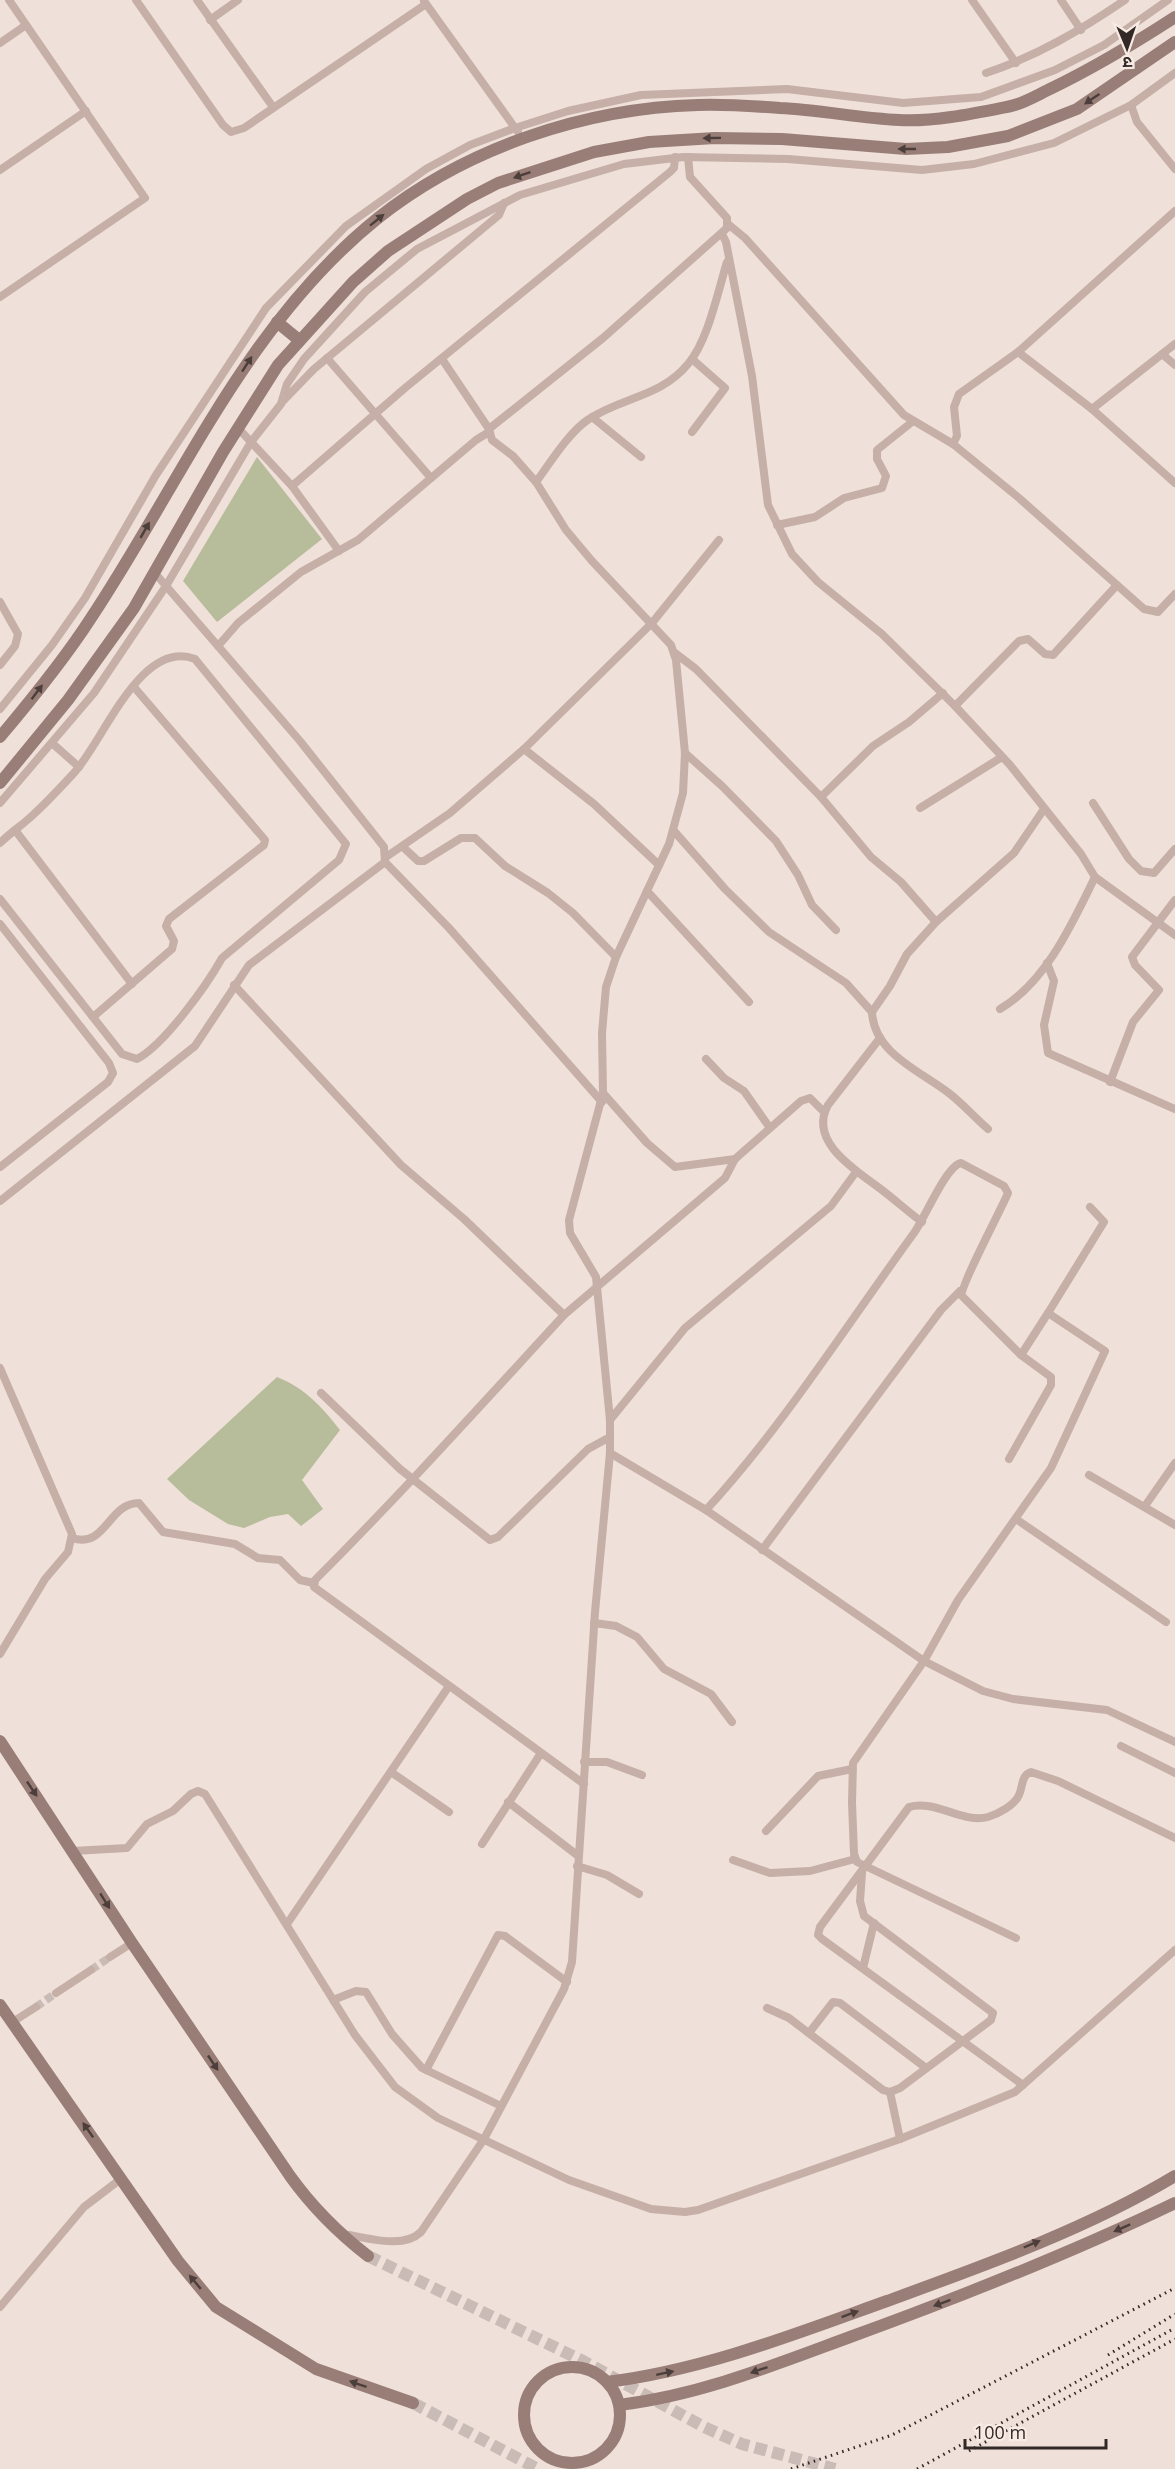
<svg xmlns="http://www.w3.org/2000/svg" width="1175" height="2469" viewBox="0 0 1175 2469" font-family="'Open Sans','Noto Sans Devanagari',sans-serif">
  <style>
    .green { fill: #b7bc9a }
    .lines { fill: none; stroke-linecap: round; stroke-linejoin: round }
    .street-tunnel { stroke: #c9bbb5; stroke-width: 8; stroke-dasharray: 8 4; stroke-linecap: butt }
    .secondary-tunnel { stroke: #c9bbb5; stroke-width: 12; stroke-dasharray: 12 6; stroke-linecap: butt }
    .street { stroke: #c6afa6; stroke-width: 8 }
    .secondary { stroke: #997e78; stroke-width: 12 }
    .rail { stroke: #322826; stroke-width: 3; stroke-dasharray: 1.5 4.5; stroke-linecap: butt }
    .oneway { fill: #4c3e3a }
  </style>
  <rect width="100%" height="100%" fill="#efe0d9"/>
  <!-- green -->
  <g class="green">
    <polygon points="257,457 322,539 217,622 183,581"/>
    <path d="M277 1377C305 1388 322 1407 340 1430L302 1480 323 1509 301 1526 288 1514 270 1517 244 1528 228 1524 189 1500 167 1479Z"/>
  </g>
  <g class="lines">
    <!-- street-tunnel -->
    <g class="street-tunnel">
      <polyline points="91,1970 110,1957"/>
      <polyline points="36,2007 56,1993"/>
    </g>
    <!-- secondary-tunnel -->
    <g class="secondary-tunnel">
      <polyline points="368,2256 583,2361 704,2427 742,2444 835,2469"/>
      <polyline points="413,2403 538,2469"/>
    </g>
    <!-- street -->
    <g class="street">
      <polyline points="136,0 223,125 231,132 244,128 426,4"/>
      <polyline points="197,0 273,107"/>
      <polyline points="972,0 1016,63"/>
      <polyline points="1061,0 1081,30"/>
      <polyline points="424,1 518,132"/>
      <polyline points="210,20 238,0"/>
      <polyline points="0,43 26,25"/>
      <path d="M986 73C1037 56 1081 30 1125 0"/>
      <polyline points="1131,105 1137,122 1175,169"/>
      <polyline points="0,170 86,111"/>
      <polyline points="728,224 745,238 904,415 953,444 1019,498 1144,609 1158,612 1175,594"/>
      <polyline points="722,234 726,242 752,376 768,505 792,554 818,582 882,634 955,706 1010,765 1081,854 1095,877 1175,935"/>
      <polyline points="0,297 145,198 9,0"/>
      <polyline points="1018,352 1092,409 1175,483"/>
      <polyline points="1162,354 1175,365"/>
      <polyline points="327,358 431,478"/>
      <polyline points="442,359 489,429"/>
      <polyline points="692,359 725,388 692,432"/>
      <polyline points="282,402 314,369 499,215 504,203"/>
      <polyline points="1092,409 1175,344"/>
      <polyline points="592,417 641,457"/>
      <polyline points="238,428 292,486 339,551"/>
      <polyline points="953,444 957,436 954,407 959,394 1018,352 1175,211"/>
      <path d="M536 482C550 463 570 431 589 419 622 397 661 397 688 364 708 341 718 291 727 262"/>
      <polyline points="292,486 405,388 670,172 674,168 675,157"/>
      <polyline points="777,525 815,517 844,498 882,488 886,476 877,459 877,450 912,422"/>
      <polyline points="0,602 18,634 15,646 0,665"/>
      <polyline points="218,646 238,623 301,572 358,540 476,440 489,432"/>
      <polyline points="675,653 696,669 821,797 871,857 901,882 936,922"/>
      <polyline points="955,706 1019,641 1028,639 1045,654 1053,655 1117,585"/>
      <polyline points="0,709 52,645 85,598 156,475 266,308 346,226 426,169 470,145 515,128 568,111 641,95 787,89 903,103 981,97 1055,70 1104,45 1168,0"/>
      <polyline points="53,744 79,767"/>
      <polyline points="524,749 594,804 659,865"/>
      <polyline points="685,753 722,786 776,841 798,875 812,905 836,930"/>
      <polyline points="821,797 873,746 909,722 943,693"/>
      <polyline points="0,803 94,693 166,586 251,442 281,404 287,384 304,359 365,292 417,249 520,195 624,164 683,157 788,159 922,170 974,164 1054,143 1131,105 1175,73"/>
      <polyline points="1093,803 1129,859 1141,871 1154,873 1175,849"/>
      <polyline points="920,808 1002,757"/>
      <polyline points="15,830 132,984"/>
      <polyline points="674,831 725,889 769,932 846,983 872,1012"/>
      <path d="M0 843C11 832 24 824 35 813 48 801 61 787 73 774 103 743 140 638 195 659L346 844 339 860 222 958C207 985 164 1045 137 1059L122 1054 0 899"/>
      <polyline points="403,847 418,861 424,861 461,838 475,838 505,866 548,893 573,913 616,957"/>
      <polyline points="386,857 450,813 524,749 652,623 719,540"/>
      <polyline points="385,862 449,928 602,1102"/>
      <polyline points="647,891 749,1002"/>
      <polyline points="0,924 109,1063 113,1073 108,1082 0,1167"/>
      <polyline points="1047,963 1054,981 1044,1025 1048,1053 1175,1109"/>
      <path d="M234 985 401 1165 464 1219 564 1315C482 1404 401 1494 315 1580L314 1587 584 1784"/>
      <path d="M1000 1009C1046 982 1072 924 1095 877"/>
      <polyline points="93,1017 172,949 174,941 166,926 169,919 264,845 265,840 134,687"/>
      <path d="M880 1038 828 1105C808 1141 854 1169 878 1187 893 1198 907 1211 922 1222"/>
      <polyline points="706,1059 724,1078 744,1091 770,1128"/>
      <polyline points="1110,1082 1133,1022 1159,990 1135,965 1132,957 1175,900"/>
      <polyline points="603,1093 647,1143 675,1167 735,1159"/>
      <path d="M988 1129C975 1118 963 1104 950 1094 921 1071 874 1054 872 1012L890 986 907 954 936 922 1014 853 1044 809"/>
      <polyline points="0,1201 195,1046 249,965 385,862 384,847 300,741 154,572"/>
      <polyline points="1048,1313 1104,1222 1090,1207"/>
      <polyline points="564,1315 725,1178 735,1159 801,1101 810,1098 824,1112"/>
      <polyline points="0,1368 72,1534 68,1552 45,1579 0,1654"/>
      <polyline points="321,1393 400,1469 490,1540 498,1537 588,1449 610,1437"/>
      <polyline points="610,1420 685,1328 831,1206 856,1172"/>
      <polyline points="610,1453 706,1510 924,1661 983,1691 1013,1699 1107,1710 1175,1742"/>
      <polyline points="1089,1475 1175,1525"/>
      <polyline points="1145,1506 1175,1463"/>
      <path d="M706 1510C784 1425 846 1326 914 1233 925 1218 946 1166 961 1163L1004 1186 1008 1193C1002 1208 959 1288 962 1296L1021 1355 1051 1377V1385L1009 1459"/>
      <polyline points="1016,1519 1166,1622"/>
      <path d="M72 1538C106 1549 108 1503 139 1503L163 1532 235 1544 258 1558 280 1560 300 1580 314 1583"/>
      <polyline points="762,1550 941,1310 960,1291"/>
      <polyline points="594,1623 616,1626 637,1637 664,1669 711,1694 732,1722"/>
      <polyline points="1121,1746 1175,1773"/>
      <polyline points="584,1762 607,1762 642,1775"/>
      <polyline points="391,1772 449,1812"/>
      <polyline points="508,1802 577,1855"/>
      <polyline points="766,1831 818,1776 852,1769"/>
      <polyline points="482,1844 541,1753"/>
      <polyline points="73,1851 127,1848 147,1824 173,1811 191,1794 198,1791 205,1794 355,2035 395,2087 438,2118 569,2180 651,2209 685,2212 698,2210 900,2139 1015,2092 1175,1950"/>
      <polyline points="733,1860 770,1873 810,1871 855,1859"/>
      <polyline points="577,1866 607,1875 639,1894"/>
      <polyline points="287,1924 449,1686"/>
      <polyline points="1016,1938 857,1862 854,1854 852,1803 853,1763 924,1661 958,1600 1051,1468 1105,1351 1048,1313 1021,1355"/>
      <polyline points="110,1957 132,1943"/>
      <polyline points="863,1968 874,1923"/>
      <polyline points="56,1993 91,1970"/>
      <polyline points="333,2000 356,1991 366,1992 392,2034 422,2068 501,2106"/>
      <polyline points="767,2008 789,2018 883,2090 890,2092 900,2088 991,2020 993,2013 864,1916 860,1901 862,1873"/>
      <polyline points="11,2023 36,2007"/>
      <polyline points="809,2033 833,2002 840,2003 926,2068"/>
      <polyline points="426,2070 498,1935 505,1936 567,1982"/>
      <path d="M1023 2085 822 1939 818 1935 820 1927 909 1807C935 1799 963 1824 988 1817 998 1814 1015 1805 1019 1795 1023 1787 1021 1775 1031 1772L1058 1781 1175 1838"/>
      <polyline points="890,2092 900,2139"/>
      <path d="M342 2234C367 2237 402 2250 421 2232L484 2139 564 1989 572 1962 595 1612 610 1453V1420L596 1277 570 1233 569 1220 603 1093 602 1033 606 987 616 957 669 844 683 793 685 753 676 660 671 645 592 561 566 530 536 482 513 456 492 440 489 429 603 338 727 228V218L690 177 688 157"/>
      <polyline points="0,2307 84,2207 122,2178"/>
    </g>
    <!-- secondary -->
    <g class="secondary">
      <polyline points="277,322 299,340"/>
      <path d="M0 737C32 699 64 660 91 618 182 481 246 324 378 218 466 148 585 108 698 105 725 104 753 106 780 108 820 110 860 118 899 120 935 122 976 113 1011 106 1025 103 1039 94 1052 88 1095 67 1135 43 1175 17"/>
      <polyline points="0,783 68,700 134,608 223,452 278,365 353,282 388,251 467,199 498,183 594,152 649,142 715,138 782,139 906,149 948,147 1008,136 1077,109 1175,42"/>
      <path d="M0 1741 132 1943 290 2176C313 2208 337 2232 368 2256"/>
      <polyline points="0,2005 178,2261 216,2307 316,2369 413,2403"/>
      <circle cx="572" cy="2415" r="48"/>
      <path d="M607 2382C704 2370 795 2334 887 2301 983 2266 1087 2229 1175 2176"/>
      <path d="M619 2405C700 2395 774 2365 850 2337 960 2297 1069 2254 1175 2203"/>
    </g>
    <!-- rail -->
    <g class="rail">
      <polyline points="1108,2355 1175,2314"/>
      <polyline points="969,2451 1175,2339"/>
      <polyline points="791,2469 892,2435 1175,2288"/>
      <polyline points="917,2469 1175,2328"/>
    </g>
  </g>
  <!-- one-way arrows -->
  <defs><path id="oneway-solid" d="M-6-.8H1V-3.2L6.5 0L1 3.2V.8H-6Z" transform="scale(1.5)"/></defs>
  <g class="oneway">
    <use href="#oneway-solid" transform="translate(1092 99) rotate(146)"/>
    <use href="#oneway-solid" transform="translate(712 138) rotate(179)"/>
    <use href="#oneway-solid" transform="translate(907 149) rotate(-180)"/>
    <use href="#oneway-solid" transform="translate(522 175) rotate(161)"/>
    <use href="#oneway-solid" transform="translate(377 220) rotate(-39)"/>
    <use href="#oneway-solid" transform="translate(247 364) rotate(-57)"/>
    <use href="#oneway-solid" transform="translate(145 530) rotate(-60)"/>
    <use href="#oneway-solid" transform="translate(37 692) rotate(-53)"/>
    <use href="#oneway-solid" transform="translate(32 1789) rotate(56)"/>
    <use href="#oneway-solid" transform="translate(105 1901) rotate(58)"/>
    <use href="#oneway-solid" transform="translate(213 2063) rotate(56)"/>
    <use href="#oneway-solid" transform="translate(88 2130) rotate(-125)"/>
    <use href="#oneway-solid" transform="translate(1122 2228) rotate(156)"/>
    <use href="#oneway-solid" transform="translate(1032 2244) rotate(-23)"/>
    <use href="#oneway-solid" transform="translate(195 2282) rotate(-130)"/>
    <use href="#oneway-solid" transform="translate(942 2303) rotate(160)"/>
    <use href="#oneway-solid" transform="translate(850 2314) rotate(-20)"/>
    <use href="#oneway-solid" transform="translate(759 2370) rotate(161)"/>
    <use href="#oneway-solid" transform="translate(665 2373) rotate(-12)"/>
    <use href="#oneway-solid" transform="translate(358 2384) rotate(-161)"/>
  </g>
  <!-- north arrow -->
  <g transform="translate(1127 48) rotate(178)" stroke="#f7ebe4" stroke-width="4.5" paint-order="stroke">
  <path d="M0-4.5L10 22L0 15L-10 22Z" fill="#322826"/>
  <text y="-9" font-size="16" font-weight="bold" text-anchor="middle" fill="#322826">उ</text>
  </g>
  <!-- scale -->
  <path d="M965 2439v9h141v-9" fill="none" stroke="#322826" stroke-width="3"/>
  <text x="974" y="2439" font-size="18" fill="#322826" stroke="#f7ebe4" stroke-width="4.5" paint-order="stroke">100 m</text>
</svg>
